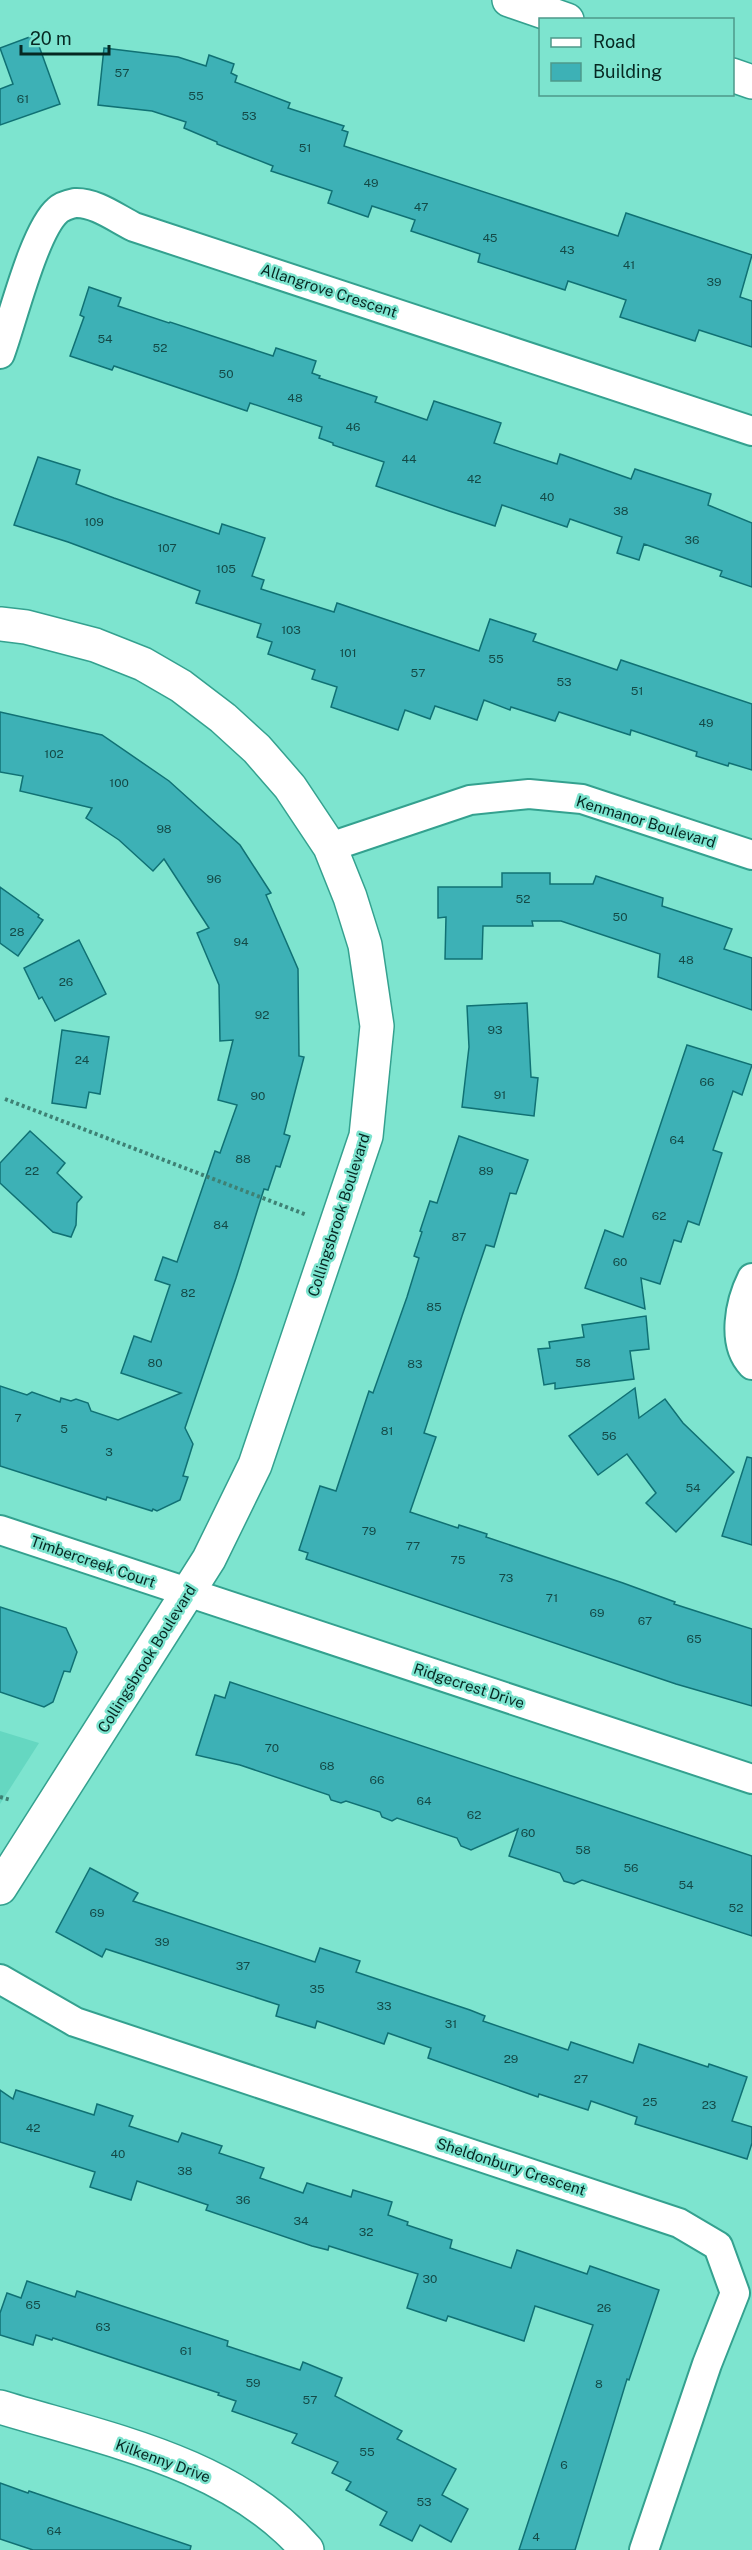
<svg xmlns="http://www.w3.org/2000/svg" width="752" height="2550" viewBox="0 0 752 2550" font-family="'Public Sans',sans-serif">
  <style>
    .built { fill: #65d7c1 }
    .building { fill: #3db1b6; stroke: #107174; stroke-width: 1.5 }
    .lines { fill: none; stroke-linecap: round; stroke-linejoin: round }
    .minor-casing { stroke: #34a18f; stroke-width: 32 }
    .tertiary-casing { stroke: #34a18f; stroke-width: 36 }
    .secondary-casing { stroke: #34a18f; stroke-width: 36 }
    .path { stroke: #3e8174; stroke-width: 4; stroke-dasharray: 3 3; stroke-linecap: butt }
    .minor { stroke: #fff; stroke-width: 28 }
    .tertiary { stroke: #fff; stroke-width: 33 }
    .secondary { stroke: #fff; stroke-width: 33 }
    .labels { text-anchor: middle; stroke-width: 5; stroke-linejoin: round; paint-order: stroke }
    .number-label { font-size: 12px; fill: #144a47 }
    .street-label { font-size: 15px; fill: #062822; stroke: #7de4cf }
  </style>
  <rect width="100%" height="100%" fill="#7de4cf"/>
  <!-- built -->
  <polygon class="built" points="0,1731 39,1743 0,1804"/>
  <!-- building -->
  <g class="building">
    <polygon points="35,35 60,104 0,125 0,89 13,84 0,48"/>
    <polygon points="104,48 178,57 206,66 209,55 234,64 231,73 237,76 235,82 290,103 288,108 344,126 342,130 348,132 344,146 618,236 626,213 752,255 740,297 752,301 752,347 699,330 695,341 620,317 626,300 568,281 565,290 478,262 480,254 411,231 415,220 372,206 368,217 328,203 332,191 271,171 273,166 217,144 217,142 184,128 186,122 152,111 98,105"/>
    <polygon points="89,287 121,298 118,306 169,323 170,322 273,356 276,348 316,361 312,373 320,376 319,378 377,397 375,402 427,420 434,401 501,423 494,443 557,464 560,454 631,479 635,469 711,494 708,505 752,523 752,587 720,576 722,571 644,544 639,560 617,553 622,537 570,519 567,527 502,505 495,526 449,511 376,486 384,462 333,445 333,443 319,438 322,427 250,403 247,411 114,366 112,370 70,356 84,317 80,315"/>
    <polygon points="38,457 80,470 76,484 114,498 219,534 222,524 265,538 252,576 264,580 261,589 334,612 337,603 479,651 490,619 536,634 533,641 617,670 621,660 752,704 752,770 729,763 728,766 696,756 697,752 631,730 630,735 559,712 555,721 511,707 510,710 484,700 477,720 435,706 430,719 405,710 398,730 331,707 337,687 312,679 315,670 268,654 272,642 257,637 261,624 196,603 200,591 68,542 14,525"/>
    <polygon points="0,712 102,735 169,781 240,845 271,893 266,895 298,969 299,1056 304,1057 284,1134 290,1136 280,1167 276,1166 268,1190 264,1189 236,1278 185,1428 193,1444 183,1476 188,1477 180,1500 157,1511 153,1509 152,1511 107,1497 106,1500 0,1466 0,1386 27,1395 32,1392 60,1402 61,1398 71,1401 76,1399 88,1403 91,1411 118,1420 181,1393 121,1373 134,1336 151,1342 170,1285 155,1280 163,1257 177,1262 215,1151 220,1153 237,1105 218,1100 233,1040 220,1041 219,985 197,933 209,928 164,859 153,871 119,840 86,818 92,808 20,791 23,776 0,772"/>
    <polygon points="502,873 550,873 550,884 593,884 596,876 663,898 662,906 732,929 724,949 752,958 752,1010 658,977 660,954 561,921 532,921 533,926 483,926 482,959 445,959 446,917 438,918 438,887 502,887"/>
    <polygon points="0,887 39,915 38,917 43,920 18,956 0,943"/>
    <polygon points="79,940 106,994 55,1021 42,997 39,999 24,968"/>
    <polygon points="527,1003 531,1077 538,1078 534,1116 462,1107 469,1047 467,1006"/>
    <polygon points="62,1030 109,1037 100,1094 89,1092 86,1108 52,1103"/>
    <polygon points="687,1045 752,1065 742,1095 733,1091 713,1150 722,1153 699,1225 688,1221 681,1242 674,1240 660,1284 641,1278 645,1309 585,1288 605,1230 623,1237"/>
    <polygon points="30,1131 65,1163 57,1173 82,1197 77,1203 76,1225 71,1237 53,1232 0,1183 0,1163"/>
    <polygon points="459,1136 528,1160 516,1194 510,1193 494,1247 486,1245 462,1316 424,1433 436,1437 410,1512 458,1528 459,1525 487,1534 486,1537 623,1583 675,1602 674,1604 752,1629 752,1706 676,1684 306,1559 308,1553 299,1550 320,1486 336,1491 369,1391 373,1393 407,1297 419,1258 414,1256 422,1232 420,1231 430,1201 437,1203"/>
    <polygon points="646,1316 649,1349 630,1351 634,1379 555,1389 555,1383 544,1385 538,1349 550,1348 549,1342 584,1337 582,1325"/>
    <polygon points="635,1388 639,1418 665,1399 683,1423 734,1472 676,1532 646,1503 656,1493 627,1454 598,1475 569,1436"/>
    <polygon points="747,1457 752,1458 752,1545 722,1536"/>
    <polygon points="0,1607 66,1628 77,1652 70,1672 64,1671 53,1702 44,1707 0,1692"/>
    <polygon points="230,1682 752,1856 752,1936 582,1880 574,1884 564,1881 560,1873 509,1856 518,1829 471,1850 461,1846 457,1838 397,1818 392,1821 382,1817 380,1812 346,1801 341,1803 331,1800 329,1795 240,1765 196,1755 215,1695 225,1698"/>
    <polygon points="90,1868 138,1893 133,1901 315,1962 320,1948 360,1961 356,1972 470,2010 485,2016 483,2021 568,2050 571,2042 633,2063 639,2044 708,2067 709,2064 747,2077 732,2121 752,2127 752,2143 747,2159 635,2124 637,2117 591,2101 588,2110 539,2094 538,2097 428,2058 431,2048 388,2033 384,2044 317,2021 315,2028 276,2016 279,2005 106,1949 102,1957 56,1932"/>
    <polygon points="0,2090 13,2099 16,2090 94,2115 97,2104 133,2116 129,2126 178,2142 182,2133 222,2146 219,2153 264,2168 260,2178 303,2193 307,2183 351,2197 353,2190 392,2202 388,2215 408,2222 407,2225 452,2240 450,2248 511,2268 517,2250 587,2274 590,2266 659,2290 629,2380 627,2379 575,2550 519,2550 593,2325 535,2306 524,2341 448,2316 446,2321 407,2308 418,2274 329,2246 328,2250 312,2246 206,2210 208,2205 137,2181 131,2200 90,2187 95,2172 0,2142"/>
    <polygon points="27,2281 75,2297 77,2291 228,2341 227,2346 300,2370 303,2362 342,2378 335,2396 402,2431 397,2439 456,2469 442,2495 468,2509 451,2542 420,2525 412,2541 380,2525 387,2512 346,2490 351,2482 332,2473 338,2462 292,2443 297,2434 232,2411 236,2401 218,2395 219,2393 53,2338 52,2340 36,2335 33,2345 0,2335 0,2313 7,2293 21,2298"/>
    <polygon points="0,2483 28,2493 29,2491 191,2546 190,2550 33,2550 0,2539"/>
  </g>
  <g class="lines">
    <defs>
      <g id="minor">
        <path d="M0 354C12 322 34 230 58 210 61 207 70 204 75 203 95 202 116 218 134 227L752 431"/>
        <polyline points="330,847 470,800 529,794 582,799 752,855"/>
        <path d="M752 1278C740 1302 731 1343 752 1365"/>
        <polyline points="0,1530 752,1779"/>
        <polyline points="0,1979 75,2022 679,2223 718,2246 735,2293 707,2364 644,2550"/>
      </g>
      <g id="tertiary">
        <polyline points="0,624 26,627 95,645 143,664 181,686 223,718 257,749 290,787 330,847 350,897 365,945 377,1026 366,1136 255,1465 209,1559 0,1888"/>
        <path d="M0 2407C105 2439 233 2463 307 2550"/>
      </g>
      <g id="secondary">
        <polyline points="509,0 567,20"/>
        <polyline points="732,75 752,82"/>
      </g>
    </defs>
    <!-- minor casing -->
    <use href="#minor" class="minor-casing"/>
    <!-- tertiary casing -->
    <use href="#tertiary" class="tertiary-casing"/>
    <!-- secondary casing -->
    <use href="#secondary" class="secondary-casing"/>
    <!-- path -->
    <g class="path">
      <polyline points="5,1099 307,1215"/>
      <polyline points="0,1797 11,1800"/>
    </g>
    <!-- minor -->
    <use href="#minor" class="minor"/>
    <!-- tertiary -->
    <use href="#tertiary" class="tertiary"/>
    <!-- secondary -->
    <use href="#secondary" class="secondary"/>
  </g>
  <g class="labels">
    <!-- number labels -->
    <g class="number-label">
      <text x="122" y="77">57</text>
      <text x="196" y="100">55</text>
      <text x="23" y="103">61</text>
      <text x="249" y="120">53</text>
      <text x="305" y="152">51</text>
      <text x="371" y="187">49</text>
      <text x="421" y="211">47</text>
      <text x="490" y="242">45</text>
      <text x="567" y="254">43</text>
      <text x="629" y="269">41</text>
      <text x="714" y="286">39</text>
      <text x="105" y="343">54</text>
      <text x="160" y="352">52</text>
      <text x="226" y="378">50</text>
      <text x="295" y="402">48</text>
      <text x="353" y="431">46</text>
      <text x="409" y="463">44</text>
      <text x="474" y="483">42</text>
      <text x="547" y="501">40</text>
      <text x="621" y="515">38</text>
      <text x="94" y="526">109</text>
      <text x="692" y="544">36</text>
      <text x="167" y="552">107</text>
      <text x="226" y="573">105</text>
      <text x="291" y="634">103</text>
      <text x="348" y="657">101</text>
      <text x="496" y="663">55</text>
      <text x="418" y="677">57</text>
      <text x="564" y="686">53</text>
      <text x="637" y="695">51</text>
      <text x="706" y="727">49</text>
      <text x="54" y="758">102</text>
      <text x="119" y="787">100</text>
      <text x="164" y="833">98</text>
      <text x="214" y="883">96</text>
      <text x="523" y="903">52</text>
      <text x="620" y="921">50</text>
      <text x="17" y="936">28</text>
      <text x="241" y="946">94</text>
      <text x="686" y="964">48</text>
      <text x="66" y="986">26</text>
      <text x="262" y="1019">92</text>
      <text x="495" y="1034">93</text>
      <text x="82" y="1064">24</text>
      <text x="707" y="1086">66</text>
      <text x="500" y="1099">91</text>
      <text x="258" y="1100">90</text>
      <text x="677" y="1144">64</text>
      <text x="243" y="1163">88</text>
      <text x="32" y="1175">22</text>
      <text x="486" y="1175">89</text>
      <text x="659" y="1220">62</text>
      <text x="221" y="1229">84</text>
      <text x="459" y="1241">87</text>
      <text x="620" y="1266">60</text>
      <text x="188" y="1297">82</text>
      <text x="434" y="1311">85</text>
      <text x="155" y="1367">80</text>
      <text x="583" y="1367">58</text>
      <text x="415" y="1368">83</text>
      <text x="18" y="1422">7</text>
      <text x="64" y="1433">5</text>
      <text x="387" y="1435">81</text>
      <text x="609" y="1440">56</text>
      <text x="109" y="1456">3</text>
      <text x="693" y="1492">54</text>
      <text x="369" y="1535">79</text>
      <text x="413" y="1550">77</text>
      <text x="458" y="1564">75</text>
      <text x="506" y="1582">73</text>
      <text x="552" y="1602">71</text>
      <text x="597" y="1617">69</text>
      <text x="645" y="1625">67</text>
      <text x="694" y="1643">65</text>
      <text x="272" y="1752">70</text>
      <text x="327" y="1770">68</text>
      <text x="377" y="1784">66</text>
      <text x="424" y="1805">64</text>
      <text x="474" y="1819">62</text>
      <text x="528" y="1837">60</text>
      <text x="583" y="1854">58</text>
      <text x="631" y="1872">56</text>
      <text x="686" y="1889">54</text>
      <text x="736" y="1912">52</text>
      <text x="97" y="1917">69</text>
      <text x="162" y="1946">39</text>
      <text x="243" y="1970">37</text>
      <text x="317" y="1993">35</text>
      <text x="384" y="2010">33</text>
      <text x="451" y="2028">31</text>
      <text x="511" y="2063">29</text>
      <text x="581" y="2083">27</text>
      <text x="650" y="2106">25</text>
      <text x="709" y="2109">23</text>
      <text x="33" y="2132">42</text>
      <text x="118" y="2158">40</text>
      <text x="185" y="2175">38</text>
      <text x="243" y="2204">36</text>
      <text x="301" y="2225">34</text>
      <text x="366" y="2236">32</text>
      <text x="430" y="2283">30</text>
      <text x="33" y="2309">65</text>
      <text x="604" y="2312">26</text>
      <text x="103" y="2331">63</text>
      <text x="186" y="2355">61</text>
      <text x="253" y="2387">59</text>
      <text x="599" y="2388">8</text>
      <text x="310" y="2404">57</text>
      <text x="367" y="2456">55</text>
      <text x="564" y="2469">6</text>
      <text x="424" y="2506">53</text>
      <text x="54" y="2535">64</text>
      <text x="536" y="2541">4</text>
    </g>
    <!-- street labels -->
    <g class="street-label">
      <text transform="translate(329 291) rotate(18)" y="5">Allangrove Crescent</text>
      <text transform="translate(646 822) rotate(17)" y="5">Kenmanor Boulevard</text>
      <text transform="translate(339 1215) rotate(-72)" y="5">Collingsbrook Boulevard</text>
      <text transform="translate(93 1562) rotate(19)" y="5">Timbercreek Court</text>
      <text transform="translate(147 1659) rotate(-58)" y="5">Collingsbrook Boulevard</text>
      <text transform="translate(469 1686) rotate(18)" y="5">Ridgecrest Drive</text>
      <text transform="translate(511 2167) rotate(18)" y="5">Sheldonbury Crescent</text>
      <text transform="translate(163 2461) rotate(20)" y="5">Kilkenny Drive</text>
    </g>
  </g>
  <!-- legend -->
  <rect x="539" y="18" width="195" height="78" fill="#7de4cf" stroke="#4d998a" stroke-width="1.5"/>
  <rect x="551" y="38" width="30" height="9" fill="#ffffff" stroke="#4d998a" stroke-width="1.5"/>
  <text x="593" y="48" font-size="18" fill="#062822">Road</text>
  <rect x="551" y="63" width="30" height="18" fill="#3db1b6" stroke="#4d998a" stroke-width="1.5"/>
  <text x="593" y="78" font-size="18" fill="#062822">Building</text>
  <!-- scale -->
  <path d="M21 45v9h88v-9" fill="none" stroke="#062822" stroke-width="3"/>
  <text x="30" y="45" font-size="18" fill="#062822" stroke="#7de4cf" stroke-width="4.5" paint-order="stroke">20 m</text>
</svg>
